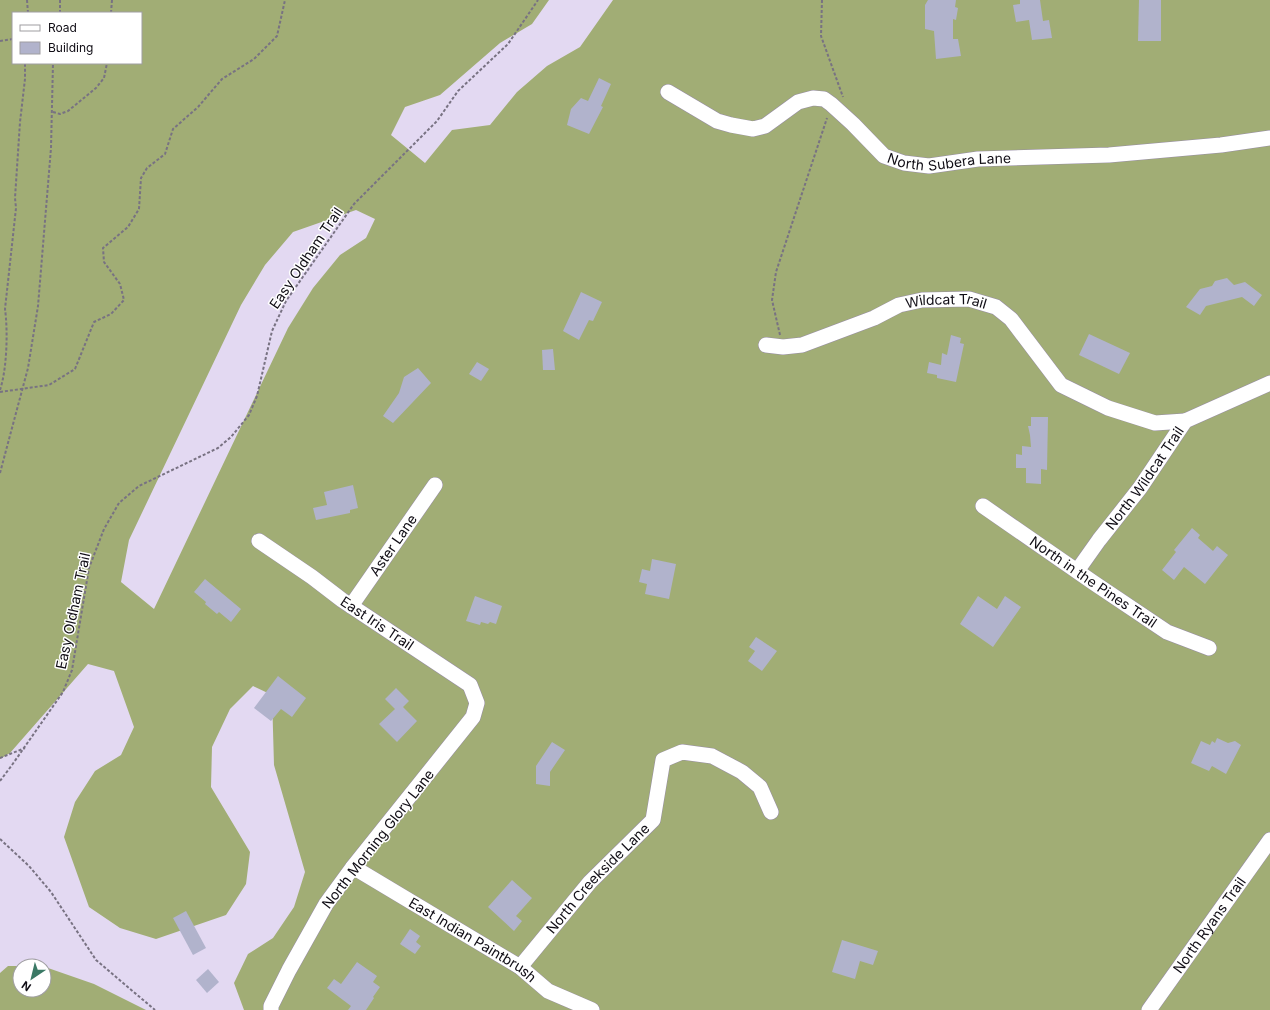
<svg xmlns="http://www.w3.org/2000/svg" width="1270" height="1010" viewBox="0 0 1270 1010" font-family="Inter,sans-serif">
  <style>
    .forest { fill: #a1ad75; fill-rule: evenodd }
    .building { fill: #b1b3cc }
    .lines { fill: none; stroke-linecap: round; stroke-linejoin: round }
    .minor-casing { stroke: #978da4; stroke-width: 16 }
    .path { stroke: #787282; stroke-width: 2; stroke-dasharray: 3 2; stroke-linecap: butt }
    .minor { stroke: #fff; stroke-width: 15 }
    .labels { text-anchor: middle; stroke-width: 3; stroke-linejoin: round; paint-order: stroke }
    .street-label { font-size: 14px; fill: #100d15; stroke: #fff }
  </style>
  <rect width="100%" height="100%" fill="#e3d9f2"/>
  <!-- forest -->
  <g class="forest">
    <path d="M0 0H549L532 24 500 43 440 95 405 107 391 135 425 163 452 130 490 125 517 92 547 66 580 47 613 0H1270V1010H244L234 983 248 954 273 938 294 907 305 872 274 765 272 695 253 686 230 709 212 747 211 787 250 852 246 884 226 915 156 939 120 928 89 907 64 837 75 802 95 771 121 755 134 727 114 671 88 664 10 753 0 759ZM13 13H141V63H13ZM356 210 375 219 366 238 340 255 313 288 288 328 154 609 121 582 129 540 241 305 265 265 293 232Z"/>
    <polygon points="8,966 20,966 20,990 44,990 44,968 48,968 94,984 146,1010 0,1010 0,973"/>
  </g>
  <!-- building -->
  <g class="building">
    <polygon points="928,0 956,0 955,7 958,8 956,20 953,19 953,39 958,39 961,56 936,59 934,31 925,29 925,5"/>
    <polygon points="1020,0 1040,0 1043,21 1049,20 1052,38 1032,40 1029,20 1016,22 1013,5 1020,4"/>
    <polygon points="1139,0 1161,0 1161,41 1138,41"/>
    <polygon points="599,78 611,84 601,106 603,107 589,134 567,125 571,109 581,98 588,101"/>
    <polygon points="1227,278 1234,285 1245,282 1262,295 1254,306 1242,297 1206,306 1200,315 1186,307 1200,289 1212,286 1215,281"/>
    <polygon points="581,292 602,302 593,321 589,320 579,340 563,331"/>
    <polygon points="1089,334 1130,353 1119,374 1079,355"/>
    <polygon points="951,335 961,338 960,343 964,344 956,382 937,378 937,375 927,373 929,362 941,365 942,353 947,355"/>
    <polygon points="553,349 555,370 543,370 542,350"/>
    <polygon points="477,362 489,369 481,381 469,374"/>
    <polygon points="418,368 431,383 393,423 383,416 399,393 404,377"/>
    <polygon points="1031,417 1048,417 1047,470 1041,469 1041,484 1026,483 1026,468 1016,468 1016,454 1022,455 1022,446 1031,447 1030,435 1028,426 1031,426"/>
    <polygon points="353,485 358,508 350,510 350,513 316,520 313,508 327,505 324,492"/>
    <polygon points="1192,528 1200,535 1198,538 1213,551 1217,546 1228,555 1205,584 1184,567 1174,580 1162,570 1176,552 1174,550"/>
    <polygon points="652,559 676,564 669,599 645,594 647,584 639,582 642,569 650,571"/>
    <polygon points="205,579 241,609 231,622 219,612 217,614 205,604 206,602 194,592"/>
    <polygon points="475,596 502,606 496,624 490,622 488,624 481,622 480,625 466,621"/>
    <polygon points="978,596 997,609 1005,596 1021,607 993,647 960,624"/>
    <polygon points="756,637 777,651 762,671 748,661 755,651 749,647"/>
    <polygon points="278,676 306,698 292,717 281,709 271,721 254,708"/>
    <polygon points="396,688 409,701 403,707 417,721 397,742 379,724 395,709 385,699"/>
    <polygon points="1217,738 1228,743 1235,741 1241,745 1226,774 1212,766 1209,771 1191,763 1201,741 1210,745 1212,741 1215,743"/>
    <polygon points="552,742 565,750 550,772 550,786 536,784 536,766"/>
    <polygon points="512,880 532,898 516,916 522,921 514,931 488,907"/>
    <polygon points="186,911 206,948 193,955 173,918"/>
    <polygon points="410,929 420,936 416,942 421,946 415,954 400,944"/>
    <polygon points="842,940 878,951 873,965 860,961 855,979 832,972"/>
    <polygon points="357,962 377,976 373,982 380,987 373,997 374,998 366,1010 348,1010 351,1006 327,988 334,979 341,984"/>
    <polygon points="208,969 219,982 207,993 196,980"/>
  </g>
  <g class="lines">
    <defs>
      <g id="minor">
        <path id="s1" d="M668 92 717 121 731 125 753 129 765 126 798 102 813 98 824 99 831 104 853 124 884 156 904 163 929 166 978 159 1109 155 1221 145 1270 138"/>
        <path id="s2" d="M766 345 783 347 802 345 874 318 899 305 922 300 969 299 996 307 1011 319 1061 385 1108 408 1155 423 1185 421"/>
        <path id="s3" d="M983 506 1094 583 1167 632 1209 648"/>
        <path id="s4" d="M259 541 312 577 342 600 470 685 477 703 473 717 353 867 326 904 289 970 271 1006V1010"/>
        <path id="s5" d="M1077 571 1099 540 1140 488 1185 421 1270 383"/>
        <path id="s6" d="M351 606 435 485"/>
        <path id="s7" d="M353 867 520 967 548 991 592 1010"/>
        <path id="s8" d="M520 967 590 882 653 820 663 760 682 752 712 756 742 772 760 787 771 812"/>
        <path id="s9" d="M1149 1010 1270 840"/>
      </g>
    </defs>
    <!-- minor casing -->
    <use href="#minor" class="minor-casing"/>
    <!-- path -->
    <g class="path">
      <polyline points="27,0 28,13"/>
      <polyline points="822,0 821,36 843,97"/>
      <polyline points="60,13 60,0"/>
      <polyline points="111,13 112,0"/>
      <polyline points="0,41 13,39"/>
      <polyline points="53,112 60,114 68,111 96,88 104,78 107,63"/>
      <polyline points="780,335 772,300 776,272 827,118"/>
      <path d="M0 390C7 369 8 331 5 309L16 208 15 198 20 122 25 79V63"/>
      <polyline points="0,392 49,385 75,369 94,322 111,314 124,300 120,284 104,262 103,248 128,227 139,209 141,178 147,168 165,154 173,129 198,107 222,79 254,59 277,36 285,0"/>
      <polyline points="0,473 28,368 38,306 51,148 53,63"/>
      <polyline points="0,758 25,748"/>
      <polyline points="0,781 12,765 63,692 72,670 89,568 104,529 119,503 139,486 218,448 231,437 249,415 257,396 272,331 286,301 354,204 437,121 458,91 508,44 538,0"/>
      <polyline points="0,839 29,866 51,892 96,960 155,1010"/>
    </g>
    <!-- minor -->
    <use href="#minor" class="minor"/>
  </g>
  <g class="labels">
    <!-- street labels -->
    <g class="street-label">
      <text dy="5" stroke="none"><textPath href="#s1" startOffset="323">North Subera Lane</textPath></text>
      <text transform="translate(306 258) rotate(-56)" y="5">Easy Oldham Trail</text>
      <text dy="5" stroke="none"><textPath href="#s2" startOffset="189">Wildcat Trail</textPath></text>
      <text dy="5" stroke="none"><textPath href="#s5" startOffset="115">North Wildcat Trail</textPath></text>
      <text dy="5" stroke="none"><textPath href="#s6" startOffset="74">Aster Lane</textPath></text>
      <text dy="5" stroke="none"><textPath href="#s3" startOffset="134">North in the Pines Trail</textPath></text>
      <text transform="translate(73 611) rotate(-78)" y="5">Easy Oldham Trail</text>
      <text dy="5" stroke="none"><textPath href="#s4" startOffset="144">East Iris Trail</textPath></text>
      <text transform="translate(378 839) rotate(-52)" y="5">North Morning Glory Lane</text>
      <text dy="5" stroke="none"><textPath href="#s8" startOffset="118">North Creekside Lane</textPath></text>
      <text dy="5" stroke="none"><textPath href="#s9" startOffset="104">North Ryans Trail</textPath></text>
      <text dy="5" stroke="none"><textPath href="#s7" startOffset="140">East Indian Paintbrush</textPath></text>
    </g>
  </g>
  <!-- legend -->
  <rect x="12" y="12" width="130" height="52" fill="#ffffff" stroke="#9f9ea1"/>
  <rect x="20" y="25" width="20" height="6" fill="#ffffff" stroke="#9f9ea1"/>
  <text x="48" y="32" font-size="12" fill="#100d15">Road</text>
  <rect x="20" y="42" width="20" height="12" fill="#b1b3cc" stroke="#9f9ea1"/>
  <text x="48" y="52" font-size="12" fill="#100d15">Building</text>
  <!-- north arrow -->
  <g transform="translate(32 978) rotate(215)"><circle r="19" fill="#ffffff" stroke="#9f9ea1"/>
  <path d="M0-3L7 15L0 10L-7 15Z" fill="#3b7965"/>
  <text y="-6" font-size="11" font-weight="bold" text-anchor="middle" fill="#100d15">N</text>
  </g>
</svg>
